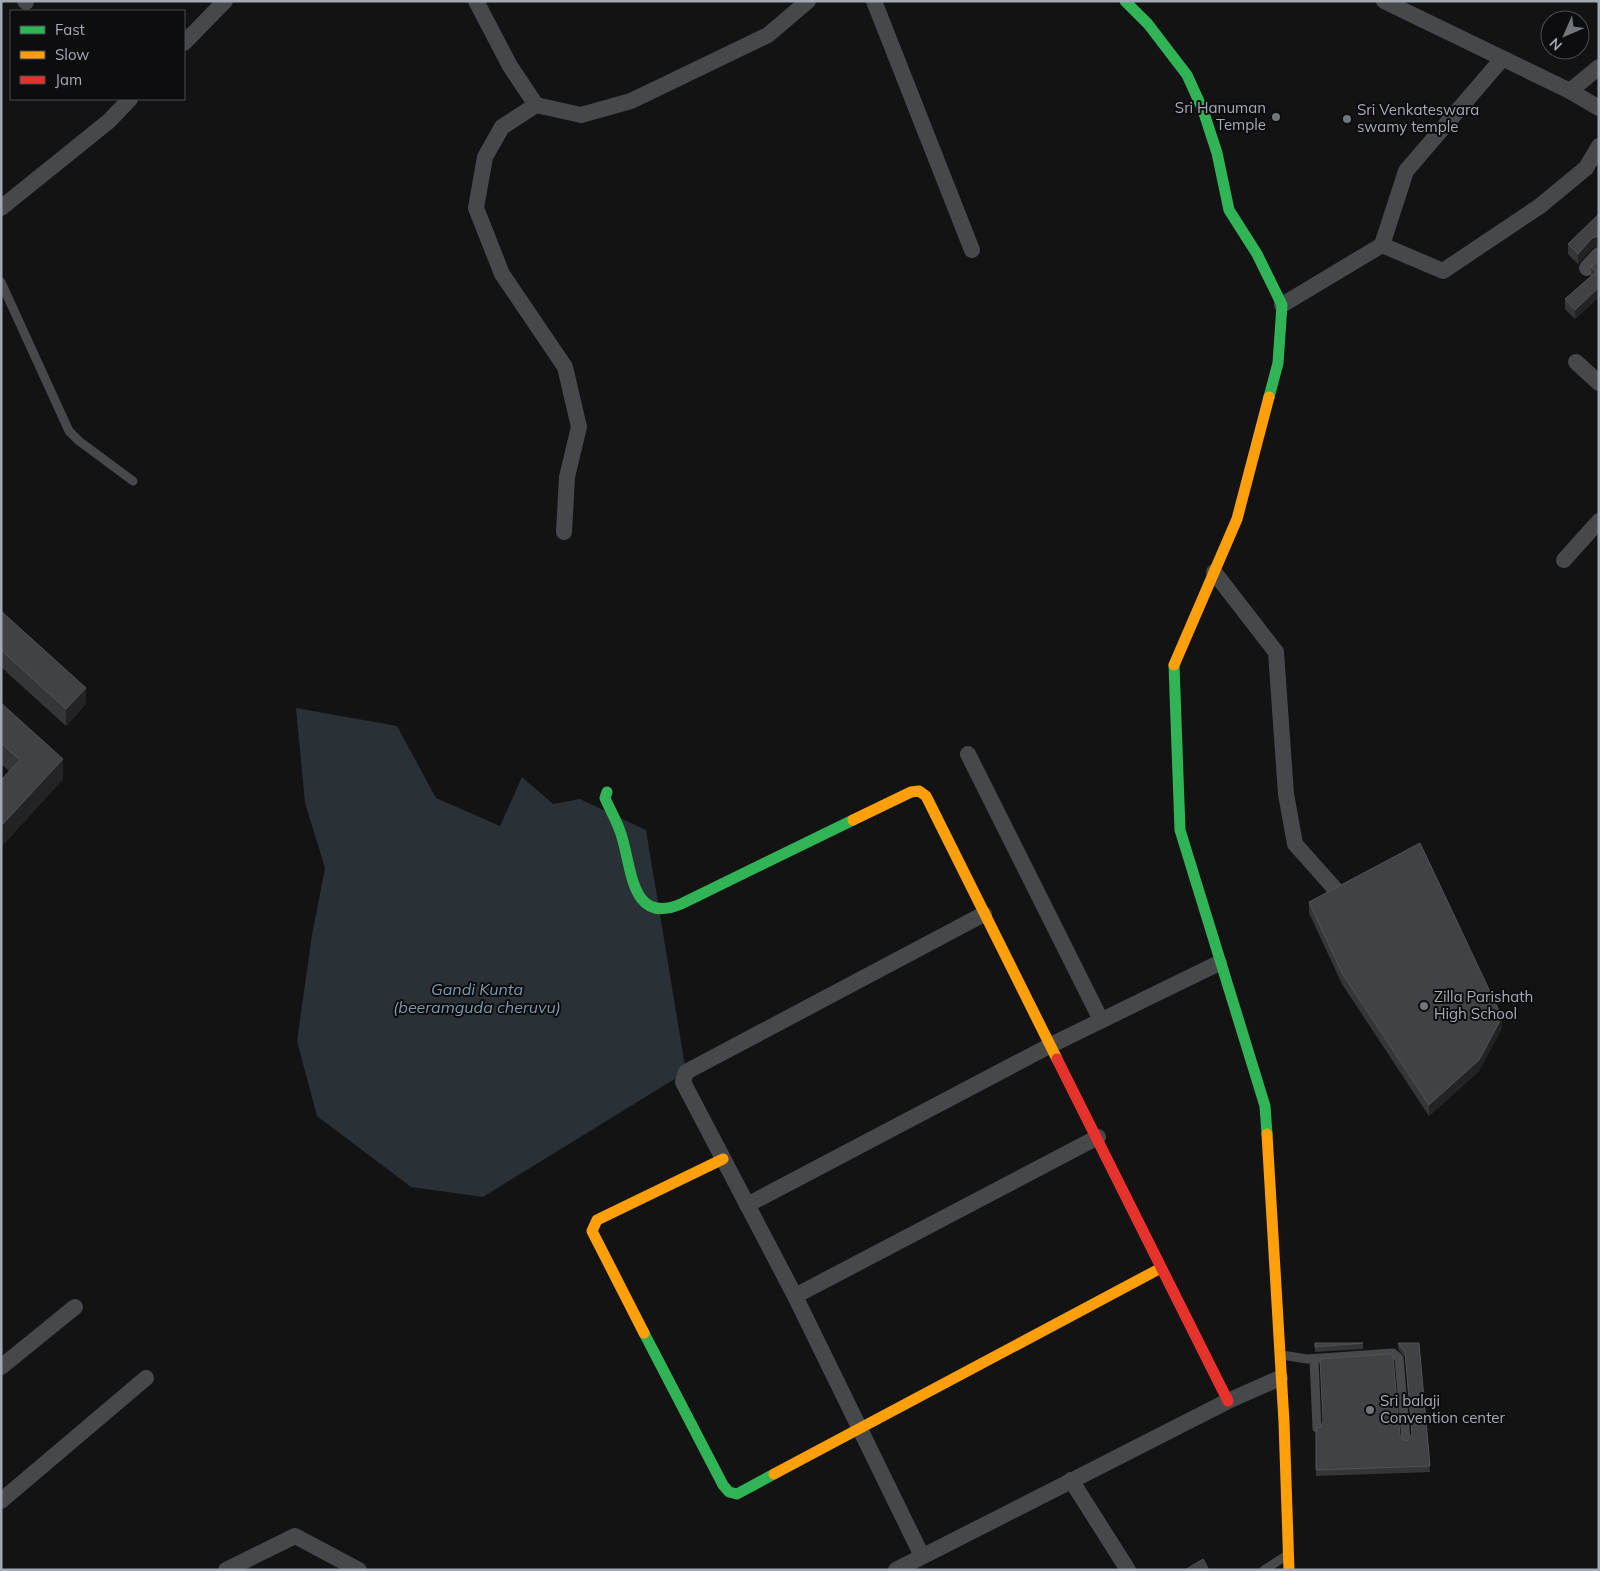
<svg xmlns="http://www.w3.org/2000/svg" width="1600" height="1571" viewBox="0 0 1600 1571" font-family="Mulish,sans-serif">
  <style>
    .water { fill: #293036 }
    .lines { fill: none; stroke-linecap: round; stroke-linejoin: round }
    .lane { stroke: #47484c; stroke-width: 9 }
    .street { stroke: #47484c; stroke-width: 16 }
    .fast { stroke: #30b455; stroke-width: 11 }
    .slow { stroke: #ff9f0a; stroke-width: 11 }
    .jam { stroke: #e5322d; stroke-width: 11 }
    .wall { fill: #353637 }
    .shaded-wall { fill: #232323 }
    .building { fill: #414245; stroke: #515256 }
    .poi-dot { fill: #71757c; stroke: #0d0d0f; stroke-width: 2 }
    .labels { text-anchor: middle; stroke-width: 4; stroke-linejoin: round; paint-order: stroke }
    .poi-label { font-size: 15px; fill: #a4aab4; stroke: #0d0d0f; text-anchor: start }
    .water-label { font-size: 16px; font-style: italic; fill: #7b9aaf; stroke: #0d0d0f }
  </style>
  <rect width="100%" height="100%" fill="#131313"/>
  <!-- water -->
  <polygon class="water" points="296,708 397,726 436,798 500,826 522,777 553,804 580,799 646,830 686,1072 483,1197 411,1187 317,1116 297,1041 312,935 325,868 305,803"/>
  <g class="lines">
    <!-- lane -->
    <g class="lane">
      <polyline points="1,282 69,431 79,441 133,481"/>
      <polyline points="1282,1355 1307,1359 1393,1353 1399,1358 1406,1440"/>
      <polyline points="1314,1359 1317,1428"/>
      <polyline points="1264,1570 1286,1556"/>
    </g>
    <!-- street -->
    <g class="street">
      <polyline points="25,1 26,2"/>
      <polyline points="476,1 510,66 536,105 581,115 631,101 768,35 808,1"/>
      <polyline points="874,1 972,250"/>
      <polyline points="1384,1 1570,91 1599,108"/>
      <polyline points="184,43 225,1"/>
      <polyline points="1570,91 1599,67"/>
      <polyline points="536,105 502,127 485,157 476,208 502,274 565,367 579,427 567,477 564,532"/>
      <polyline points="1,208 109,121 130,99"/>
      <polyline points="1382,245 1406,171 1502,59"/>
      <polyline points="1587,268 1599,255"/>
      <polyline points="1282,305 1382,245 1443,271 1540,206 1586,168 1599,146"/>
      <polyline points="1576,362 1599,383"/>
      <polyline points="1564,560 1599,521"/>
      <polyline points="1214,572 1276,652 1286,794 1295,844 1335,889"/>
      <polyline points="968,754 1101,1020"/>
      <polyline points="747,1205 1051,1045 1219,963"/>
      <polyline points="795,1296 1098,1137"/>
      <polyline points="1,1367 75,1307"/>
      <polyline points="1071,1480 1128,1570"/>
      <polyline points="1,1501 146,1378"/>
      <polyline points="922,1556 795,1296 683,1082 686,1072 984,914"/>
      <polyline points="226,1570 295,1536 359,1570"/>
      <polyline points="896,1570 1228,1401 1280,1378"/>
    </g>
    <!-- fast -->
    <g class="fast">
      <polyline points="1125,1 1148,24 1187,75 1203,110 1217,153 1229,210 1257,254 1282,305 1278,363 1269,397"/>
      <polyline points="1174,665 1180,830 1265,1106 1267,1134"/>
      <path d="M607 792 605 798C610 810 617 821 621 834 632 866 630 926 681 904L853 820"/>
      <polyline points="644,1333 723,1485 729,1492 737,1494 774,1474"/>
    </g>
    <!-- slow -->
    <g class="slow">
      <polyline points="1174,665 1237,519 1269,397"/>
      <polyline points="853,820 911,792 919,791 926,796 1057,1059"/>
      <polyline points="1267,1134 1284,1422 1289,1570"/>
      <polyline points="644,1333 592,1231 597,1220 723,1159"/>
      <polyline points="774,1474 1161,1268"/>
    </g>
    <!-- jam -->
    <polyline class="jam" points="1057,1059 1228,1401"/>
  </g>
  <!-- wall -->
  <g class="wall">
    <polygon points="1599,214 1599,246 1592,248 1578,264 1568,254 1568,244"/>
    <polygon points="1599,259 1599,297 1575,319 1565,309 1565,299 1591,276 1591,267"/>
    <polygon points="1,611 86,704 66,726 1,667"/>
    <polygon points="1,703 63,779 1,847 1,780 9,771 1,764"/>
    <polygon points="1309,902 1502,1028 1479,1071 1429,1116 1342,984 1309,913"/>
    <polygon points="1315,1343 1363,1343 1363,1349 1315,1352"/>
    <polygon points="1398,1343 1419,1343 1430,1472 1316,1476 1316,1428 1400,1435 1403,1440 1407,1441 1412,1434 1405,1357 1398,1349"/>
  </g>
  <!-- shaded-wall -->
  <g class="shaded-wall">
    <polygon points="1599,236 1599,246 1592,248 1578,264 1578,254 1592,238"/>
    <polygon points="1599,287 1599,297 1575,319 1575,310"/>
    <polygon points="86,688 86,704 66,726 66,709"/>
    <polygon points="63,759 63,779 1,847 1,826"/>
    <polygon points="1502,1017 1502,1028 1479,1071 1429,1116 1429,1105"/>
  </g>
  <!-- building -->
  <g class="building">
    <polygon points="1599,214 1599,236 1592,238 1578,254 1568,244"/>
    <polygon points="1599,259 1599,287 1575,310 1565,299 1596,272 1591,267"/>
    <polygon points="1,611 86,688 66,709 1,650"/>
    <polygon points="1,703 63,759 1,826 1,780 20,760 1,743"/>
    <polygon points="1420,843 1502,1017 1479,1060 1429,1105 1342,973 1309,902"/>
    <polygon points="1315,1343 1363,1343 1315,1347"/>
    <polygon points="1398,1343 1419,1343 1430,1466 1316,1470 1316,1428 1321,1427 1323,1422 1320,1359 1391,1354 1393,1356 1400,1435 1403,1440 1407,1441 1412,1434 1405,1352"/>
    <polygon points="1203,1559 1209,1570 1185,1570"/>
  </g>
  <!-- markers -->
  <g class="poi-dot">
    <circle cx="1276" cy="117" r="5"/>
    <circle cx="1347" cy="119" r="5"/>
    <circle cx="1424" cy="1006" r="5"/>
    <circle cx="1370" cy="1410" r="5"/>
  </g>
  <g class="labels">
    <!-- poi labels -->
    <g class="poi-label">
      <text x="1266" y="113" text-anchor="end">Sri Hanuman<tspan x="1266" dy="17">Temple</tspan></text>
      <text x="1357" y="115">Sri Venkateswara<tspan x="1357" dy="17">swamy temple</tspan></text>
      <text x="1434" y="1002">Zilla Parishath<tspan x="1434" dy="17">High School</tspan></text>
      <text x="1380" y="1406">Sri balaji<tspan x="1380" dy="17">Convention center</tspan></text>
    </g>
    <!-- water labels -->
    <g class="water-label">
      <text x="477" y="995">Gandi Kunta<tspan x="477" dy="18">(beeramguda cheruvu)</tspan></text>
    </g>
  </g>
  <!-- border -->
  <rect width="1600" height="1571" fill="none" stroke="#a4aab4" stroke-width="5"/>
  <!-- legend -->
  <rect x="10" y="10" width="175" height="90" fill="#0d0d0f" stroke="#494c51"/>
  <rect x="20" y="26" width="25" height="8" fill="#30b455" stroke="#494c51"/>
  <text x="55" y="35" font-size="15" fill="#a4aab4">Fast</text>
  <rect x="20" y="51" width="25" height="8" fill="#ff9f0a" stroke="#494c51"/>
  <text x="55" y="60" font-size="15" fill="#a4aab4">Slow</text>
  <rect x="20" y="76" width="25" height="8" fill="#e5322d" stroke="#494c51"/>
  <text x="55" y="85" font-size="15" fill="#a4aab4">Jam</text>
  <!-- north arrow -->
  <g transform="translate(1565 35) rotate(225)"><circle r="24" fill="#0d0d0f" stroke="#494c51"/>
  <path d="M0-4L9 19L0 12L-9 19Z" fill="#71757c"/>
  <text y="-8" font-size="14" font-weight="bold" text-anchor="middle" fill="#a4aab4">N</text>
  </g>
</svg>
